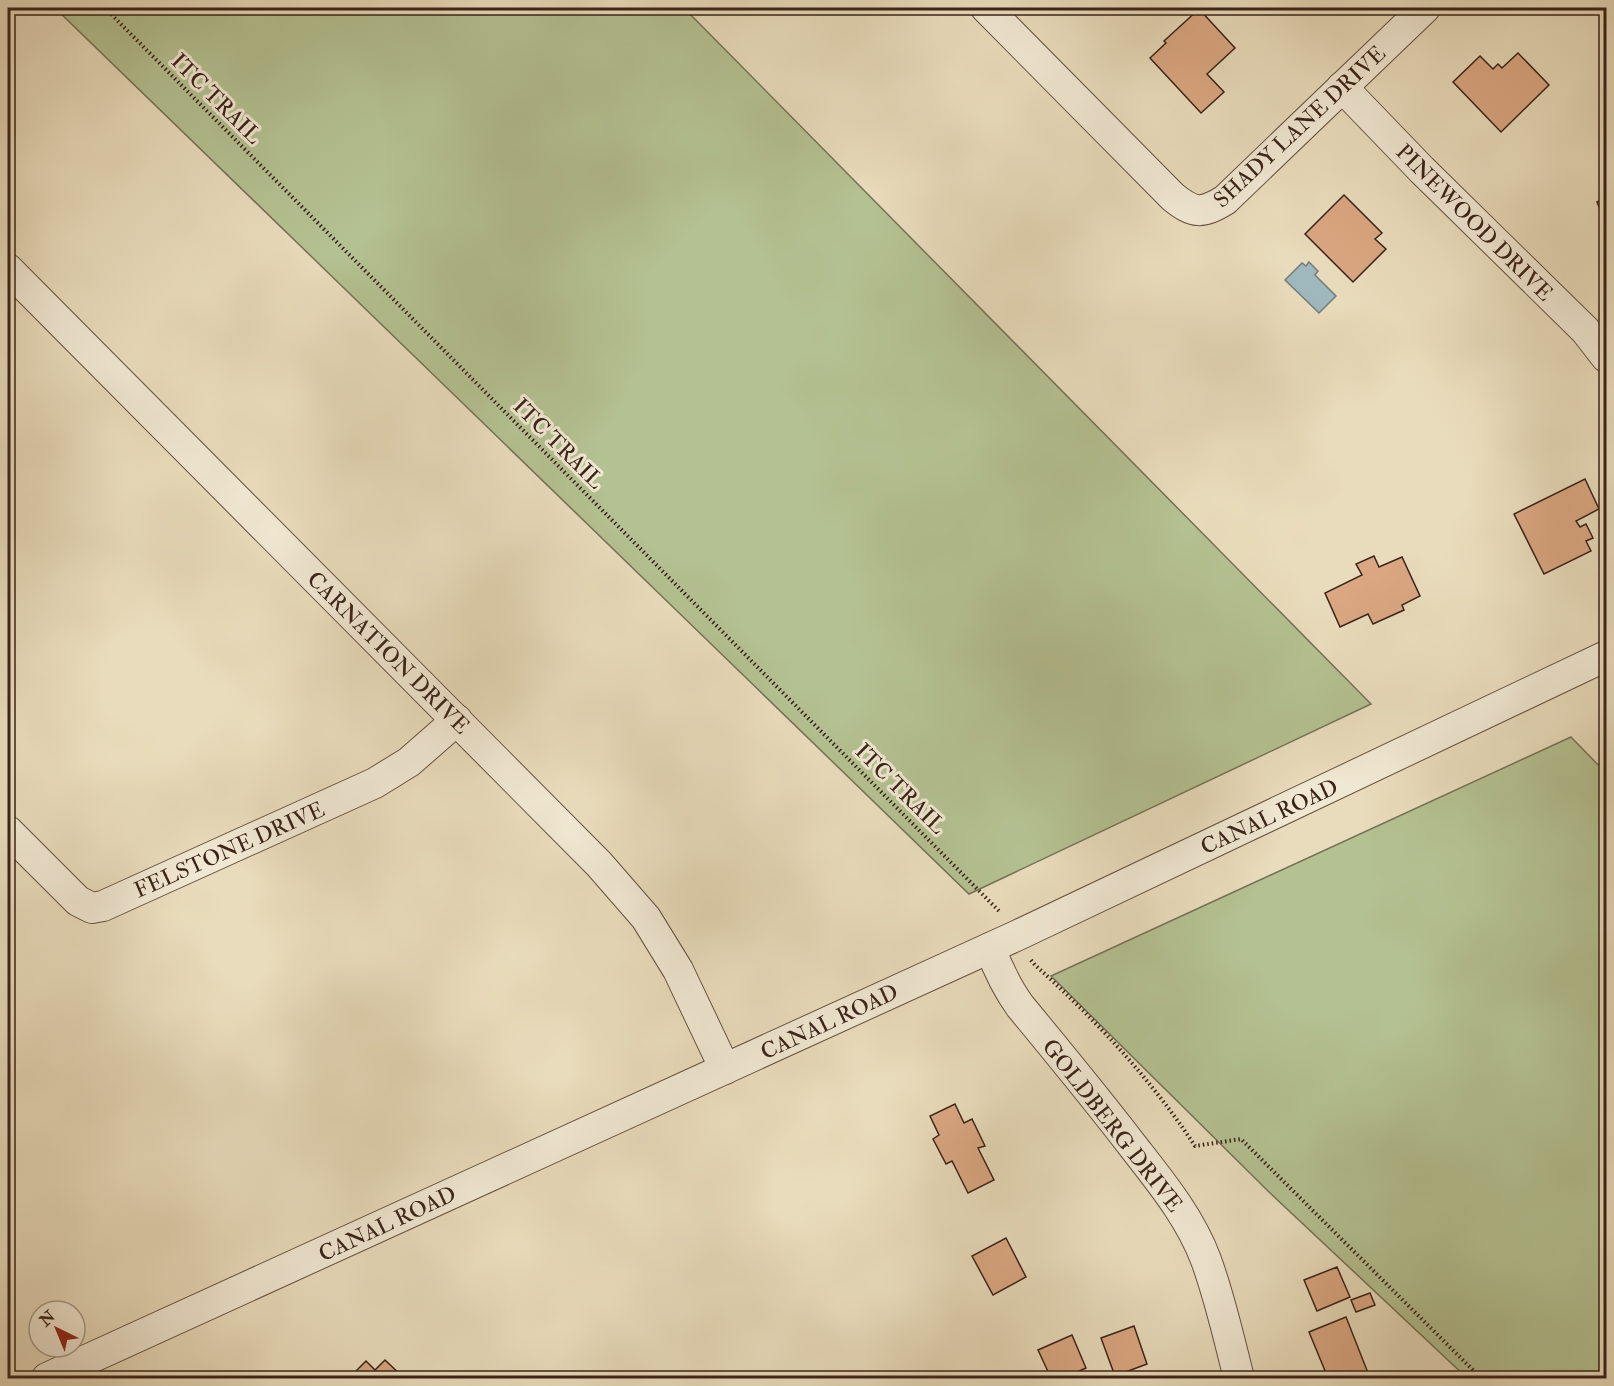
<svg xmlns="http://www.w3.org/2000/svg" width="1614" height="1386" viewBox="0 0 1614 1386" font-family="'IM FELL Double Pica',serif">
  <style>
    .green { fill: #b4c192; stroke: #767256; stroke-width: 1.5 }
    .water { fill: #9eb8bd; stroke: #767c7b; stroke-width: 1.5 }
    .building { fill: #daa782; stroke: #392319; stroke-width: 1.5 }
    .lines { fill: none; stroke-linecap: round; stroke-linejoin: round }
    .minor-casing { stroke: #655142; stroke-width: 32 }
    .path { stroke: #392319; stroke-width: 4; stroke-dasharray: 1.5 3; stroke-linecap: butt }
    .minor { stroke: #f1e8d3; stroke-width: 30 }
    .labels { text-anchor: middle; stroke-width: 6; stroke-linejoin: round; paint-order: stroke }
    .street-label { font-size: 22px; fill: #392319; stroke: #f1e8d3 }
  </style>
  <rect width="100%" height="100%" fill="#e9dcbc"/>
  <filter id="stains"><feTurbulence type="fractalNoise" baseFrequency=".00333" numOctaves="4"/><feColorMatrix values="0 0 0 0 .2 0 0 0 0 .09 0 0 0 0 .02 0 0 0 .5 -.17"/></filter>
  <radialGradient id="worn" r=".72"><stop offset=".6" stop-color="#630" stop-opacity="0"/><stop offset="1" stop-color="#630" stop-opacity=".3"/></radialGradient>
  <!-- green -->
  <g class="green">
    <polygon points="55,8 684,8 1371,704 969,894"/>
    <polygon points="1571,737 1606,773 1606,1378 1467,1378 1269,1192 1051,976"/>
  </g>
  <!-- water -->
  <polygon class="water" points="1309,262 1318,271 1315,275 1336,296 1319,313 1285,280 1302,263 1306,266"/>
  <!-- building -->
  <g class="building">
    <polygon points="1199,9 1235,48 1207,74 1224,92 1201,113 1150,58 1166,43 1164,41"/>
    <polygon points="1518,53 1549,85 1501,132 1453,82 1480,56 1493,69 1498,64 1502,68"/>
    <polygon points="1344,195 1382,233 1375,239 1386,249 1353,282 1305,234"/>
    <polygon points="1606,198 1606,225 1597,202"/>
    <polygon points="1585,479 1599,509 1576,521 1580,527 1586,524 1593,538 1586,541 1591,551 1544,574 1514,514"/>
    <polygon points="1374,556 1379,567 1402,557 1420,596 1402,605 1404,610 1373,624 1368,614 1340,627 1325,593 1362,575 1356,564"/>
    <polygon points="955,1104 964,1123 972,1119 985,1146 978,1148 994,1180 968,1193 952,1161 946,1164 933,1139 939,1135 930,1116"/>
    <polygon points="1006,1238 1026,1277 993,1295 972,1256"/>
    <polygon points="1337,1267 1350,1297 1317,1311 1304,1280"/>
    <polygon points="1370,1293 1375,1305 1356,1312 1351,1300"/>
    <polygon points="1346,1317 1370,1378 1328,1378 1309,1332"/>
    <polygon points="1134,1326 1147,1364 1115,1376 1101,1338"/>
    <polygon points="1072,1335 1086,1368 1063,1378 1051,1378 1038,1350"/>
    <polygon points="385,1360 404,1378 349,1378 366,1361 375,1370"/>
  </g>
  <g class="lines">
    <defs>
      <g id="minor">
        <path d="M986 8 1173 197C1194 214 1202 214 1225 200L1425 8"/>
        <polyline points="1342,87 1422,170 1585,330 1606,357"/>
        <polyline points="8,269 599,864 646,918 678,970 725,1069"/>
        <polyline points="8,831 78,901 92,908 103,906 375,783 409,762 457,720"/>
        <path d="M990 948C998 969 1007 988 1020 1006 1058 1052 1096 1098 1132 1145 1160 1181 1190 1217 1206 1260 1220 1298 1229 1339 1239 1378"/>
        <polyline points="47,1378 1016,936 1606,656"/>
      </g>
    </defs>
    <!-- minor casing -->
    <use href="#minor" class="minor-casing"/>
    <!-- path -->
    <g class="path">
      <polyline points="105,8 999,911"/>
      <path d="M1031 960 1035 965C1095 1019 1151 1079 1195 1146L1241 1139 1481 1378"/>
    </g>
    <!-- minor -->
    <use href="#minor" class="minor"/>
  </g>
  <g class="labels">
    <!-- street labels -->
    <g class="street-label">
      <text transform="translate(217 98) rotate(45)" y="8">ITC TRAIL</text>
      <text transform="translate(1299 126) rotate(-43)" y="8">SHADY LANE DRIVE</text>
      <text transform="translate(1475 222) rotate(45)" y="8">PINEWOOD DRIVE</text>
      <text transform="translate(559 443) rotate(45)" y="8">ITC TRAIL</text>
      <text transform="translate(389 652) rotate(45)" y="8">CARNATION DRIVE</text>
      <text transform="translate(901 788) rotate(45)" y="8">ITC TRAIL</text>
      <text transform="translate(1269 816) rotate(-25)" y="8">CANAL ROAD</text>
      <text transform="translate(229 849) rotate(-24)" y="8">FELSTONE DRIVE</text>
      <text transform="translate(829 1021) rotate(-25)" y="8">CANAL ROAD</text>
      <text transform="translate(1113 1125) rotate(52)" y="8">GOLDBERG DRIVE</text>
      <text transform="translate(387 1223) rotate(-25)" y="8">CANAL ROAD</text>
    </g>
  </g>
  <!-- margin -->
  <rect width="1614" height="1386" fill="none" stroke="#e9dcbc" stroke-width="30"/>
  <rect x="9" y="9" width="1596" height="1368" fill="none" stroke="#392319" stroke-width="3"/>
  <rect x="15" y="15" width="1584" height="1356" fill="none" stroke="#392319" stroke-width="1.5"/>
  <!-- north arrow -->
  <g transform="translate(57 1329) rotate(317)"><circle r="28" fill="#f1e8d3" stroke="#a79989" stroke-width="1.5"/>
  <path d="M0-4.5L10 22L0 15L-10 22Z" fill="#8f2418"/>
  <text y="-9" font-size="16" font-weight="bold" text-anchor="middle" fill="#392319">N</text>
  </g>
  <rect width="100%" height="100%" filter="url(#stains)"/>
  <rect width="100%" height="100%" fill="url(#worn)"/>
</svg>
